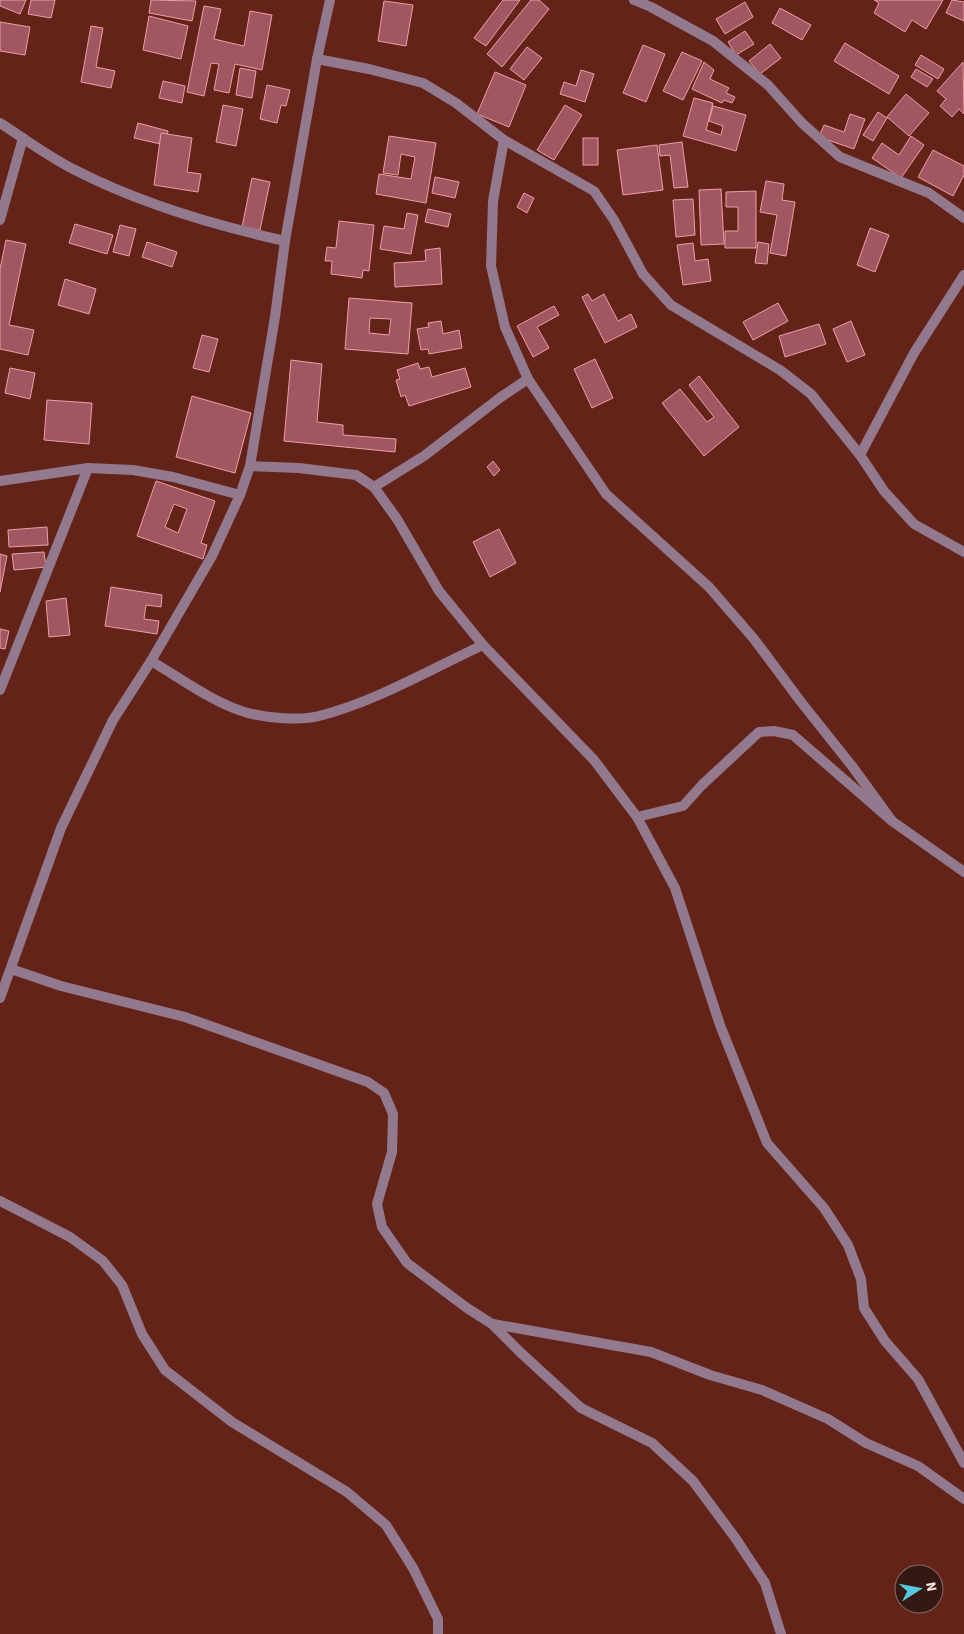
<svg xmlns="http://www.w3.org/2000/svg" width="964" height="1634" viewBox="0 0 964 1634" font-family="'Source Sans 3',sans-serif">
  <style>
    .building { fill: #a05761; stroke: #ef9ea8; fill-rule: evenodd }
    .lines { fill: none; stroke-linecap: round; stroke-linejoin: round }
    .minor { stroke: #92798e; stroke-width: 10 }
  </style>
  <rect width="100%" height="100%" fill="#642318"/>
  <!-- building -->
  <g class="building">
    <polygon points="0,0 26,0 20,14 0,6"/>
    <polygon points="31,0 55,0 51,18 28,14"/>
    <polygon points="151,0 196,1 192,21 149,13"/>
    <polygon points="503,0 520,0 486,46 474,38"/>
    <polygon points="531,0 539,0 549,9 502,67 487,54"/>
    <polygon points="874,0 943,0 926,29 912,20 905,32 874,13 879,3"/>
    <polygon points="952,0 964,2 964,21 946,13"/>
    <polygon points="384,1 413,5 406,46 378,41"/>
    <polygon points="745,2 753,17 725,34 716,19"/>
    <polygon points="204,6 221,9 214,39 244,46 250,11 272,15 262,70 235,64 229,93 214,90 219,64 211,63 204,96 187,92"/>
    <polygon points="780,8 811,25 802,40 772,23"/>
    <polygon points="149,16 188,26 181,59 143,50"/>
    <polygon points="0,22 30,27 25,55 0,51"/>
    <polygon points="91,26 103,28 96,67 115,71 111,88 81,82"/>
    <polygon points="745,31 754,44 736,55 728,42"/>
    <polygon points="845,43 899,76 889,94 834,61"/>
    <polygon points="770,44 781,58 760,74 749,61"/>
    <polygon points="643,45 665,54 646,102 623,93"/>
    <polygon points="527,47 542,58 524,80 510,69"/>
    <polygon points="682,52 702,61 683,100 663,91"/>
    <polygon points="921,55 944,69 938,79 915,65"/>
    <polygon points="704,62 714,70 710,79 729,88 726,93 735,97 732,103 724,100 722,103 692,89"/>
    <polygon points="963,62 964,114 959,109 952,117 940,106 946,99 937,91"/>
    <polygon points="240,68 256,71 252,98 236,95"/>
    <polygon points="916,69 933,79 927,87 911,77"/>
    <polygon points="581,70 594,74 585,102 560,94 564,82 576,86"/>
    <polygon points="495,72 526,85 509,127 477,114"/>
    <polygon points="163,81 185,86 182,103 159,98"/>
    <polygon points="267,85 290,90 286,106 281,105 277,123 260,119"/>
    <polygon points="906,94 929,113 909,136 887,117"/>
    <polygon points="694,98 713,103 706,130 721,135 723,126 709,121 713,106 746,115 736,151 683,136"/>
    <polygon points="223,105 243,109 236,146 216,142"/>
    <polygon points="565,105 582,115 554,160 537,150"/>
    <polygon points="878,112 887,118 873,141 863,135"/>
    <polygon points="850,114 865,119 854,149 819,137 824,125 844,132"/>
    <polygon points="138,123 168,131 165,145 134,138"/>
    <polygon points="161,133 192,138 187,172 201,174 198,192 154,185"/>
    <polygon points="389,136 436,143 426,203 376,194 379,174 411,179 415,157 401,154 398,175 383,173"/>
    <polygon points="911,136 924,145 901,178 872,158 882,143 899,155"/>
    <rect x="583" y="138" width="15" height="27"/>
    <polygon points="682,142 688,187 674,188 670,155 660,156 659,145"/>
    <polygon points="657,145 663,190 623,195 617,150"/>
    <polygon points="933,150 964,166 964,175 953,196 918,177"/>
    <polygon points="435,177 459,182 455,198 432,193"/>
    <polygon points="252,178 270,182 260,230 242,227"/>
    <polygon points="766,181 784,184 782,200 795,202 786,256 770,253 777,215 760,212"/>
    <polygon points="721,189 724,244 701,245 699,190"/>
    <polygon points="756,191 756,248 725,248 725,231 738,231 738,207 726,207 726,192"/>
    <polygon points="524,193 534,198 527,213 517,207"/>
    <polygon points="693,199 695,235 676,237 673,200"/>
    <polygon points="428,209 451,214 448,227 425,222"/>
    <polygon points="407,213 418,215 411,254 380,249 384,226 404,229"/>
    <polygon points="339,221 374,225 369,271 363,270 362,278 331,274 332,261 325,261 327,247 336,248"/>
    <polygon points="75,224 113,235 107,254 69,243"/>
    <polygon points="120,225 136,229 129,256 113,252"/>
    <polygon points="870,228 889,235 875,272 857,265"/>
    <polygon points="6,240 26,244 9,325 34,330 28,355 0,349 0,269"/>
    <polygon points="147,242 177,252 172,267 142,257"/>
    <polygon points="758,242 769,244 767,264 755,263"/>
    <polygon points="693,243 695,261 708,259 711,281 683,285 677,245"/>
    <polygon points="440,248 442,284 395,287 394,263 426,261 425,250"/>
    <polygon points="65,279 96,289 89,314 58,305"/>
    <polygon points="588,294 592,301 604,294 618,321 631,314 637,327 605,343 582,297"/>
    <path d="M349 298 412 303 408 354 345 349ZM370 318 391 319 389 335 369 333Z"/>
    <polygon points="778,303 788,321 753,340 743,322"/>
    <polygon points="554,306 559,315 537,327 549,348 533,357 517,326"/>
    <polygon points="441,321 443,334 459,330 462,348 429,354 428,349 421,350 417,329 429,327 428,323"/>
    <polygon points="851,321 865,355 847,362 833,329"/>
    <polygon points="819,324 826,344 785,357 779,336"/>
    <polygon points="202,335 218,339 209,372 193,368"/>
    <polygon points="595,359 613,398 592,408 574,369"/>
    <polygon points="291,360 322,364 317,422 343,425 343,435 396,439 395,452 284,441"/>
    <polygon points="418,363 420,369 429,367 432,377 465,368 471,387 409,406 405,395 401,397 396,380 400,379 397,370"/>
    <polygon points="10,368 35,373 30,399 5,393"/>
    <polygon points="699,376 739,427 704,456 662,403 680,389 707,422 714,417 689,385"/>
    <polygon points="192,396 251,413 235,473 176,457"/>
    <polygon points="47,400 92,403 89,444 44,440"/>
    <polygon points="493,461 500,470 494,476 487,467"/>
    <path d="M156 481 215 501 201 543 207 545 203 559 137 536ZM174 504 187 509 178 533 165 527Z"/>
    <polygon points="47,527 48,545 9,547 8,530"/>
    <polygon points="499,529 516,563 490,577 473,542"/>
    <polygon points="44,552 46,567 14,570 12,554"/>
    <polygon points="0,554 7,556 0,592"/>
    <polygon points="111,587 162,595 161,607 146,605 144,619 159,621 157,634 105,626"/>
    <polygon points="66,598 70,635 49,637 46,601"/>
    <polygon points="0,629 9,631 5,649 0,648"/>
  </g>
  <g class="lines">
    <!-- minor -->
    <g class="minor">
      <polyline points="634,0 651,7 713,41 768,85 802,123 840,157 929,193 964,218"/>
      <polyline points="317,59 369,69 423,83 456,103 504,140 594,191 614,220 643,274 671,305 780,370 811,394 860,455 884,491 914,524 964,552"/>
      <path d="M0 123C25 139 49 157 75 170 141 204 213 225 285 241"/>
      <polyline points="504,140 493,201 491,266 505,327 528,379 606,494 709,587 754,639 801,702 852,766 892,821"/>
      <polyline points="0,220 23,138"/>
      <polyline points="860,455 914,353 964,275"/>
      <polyline points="250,466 299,468 356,475 374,487 397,519 439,591 483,645 594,760 637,817 675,888 720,1025 767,1143 824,1208 848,1245 861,1279 864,1308 885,1341 918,1379 964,1463"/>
      <polyline points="0,481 88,468 133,470 173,477 240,495"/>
      <polyline points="374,487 424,456 501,397 528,379"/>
      <path d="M151 661C182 679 213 703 248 713 267 718 300 721 319 716 377 701 429 670 483 645"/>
      <polyline points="0,690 88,468"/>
      <polyline points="637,817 683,806 702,785 759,732 774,731 793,735 892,821 964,872"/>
      <polyline points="11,969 61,986 185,1017 368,1082 384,1093 393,1114 392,1152 377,1204 382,1227 407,1263 467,1308 492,1324 520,1352 581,1408 652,1443 693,1481 736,1539 765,1583 781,1634"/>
      <polyline points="0,998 61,828 113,720 151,661 212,556 240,495 250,466 275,317 285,241 317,59 330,0"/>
      <polyline points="0,1201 70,1237 103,1261 122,1285 142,1334 165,1370 232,1422 347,1492 386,1525 413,1568 438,1619 438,1634"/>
      <polyline points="493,1324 651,1352 710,1375 762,1390 828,1419 866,1443 918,1466 964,1499"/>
    </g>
  </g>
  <!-- north arrow -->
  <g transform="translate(919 1589) rotate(79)"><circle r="24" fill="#361813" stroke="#856c68"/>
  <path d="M0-4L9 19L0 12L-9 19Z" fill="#55cadf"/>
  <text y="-8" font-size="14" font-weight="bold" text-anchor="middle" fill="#fceae7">N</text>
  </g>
</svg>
